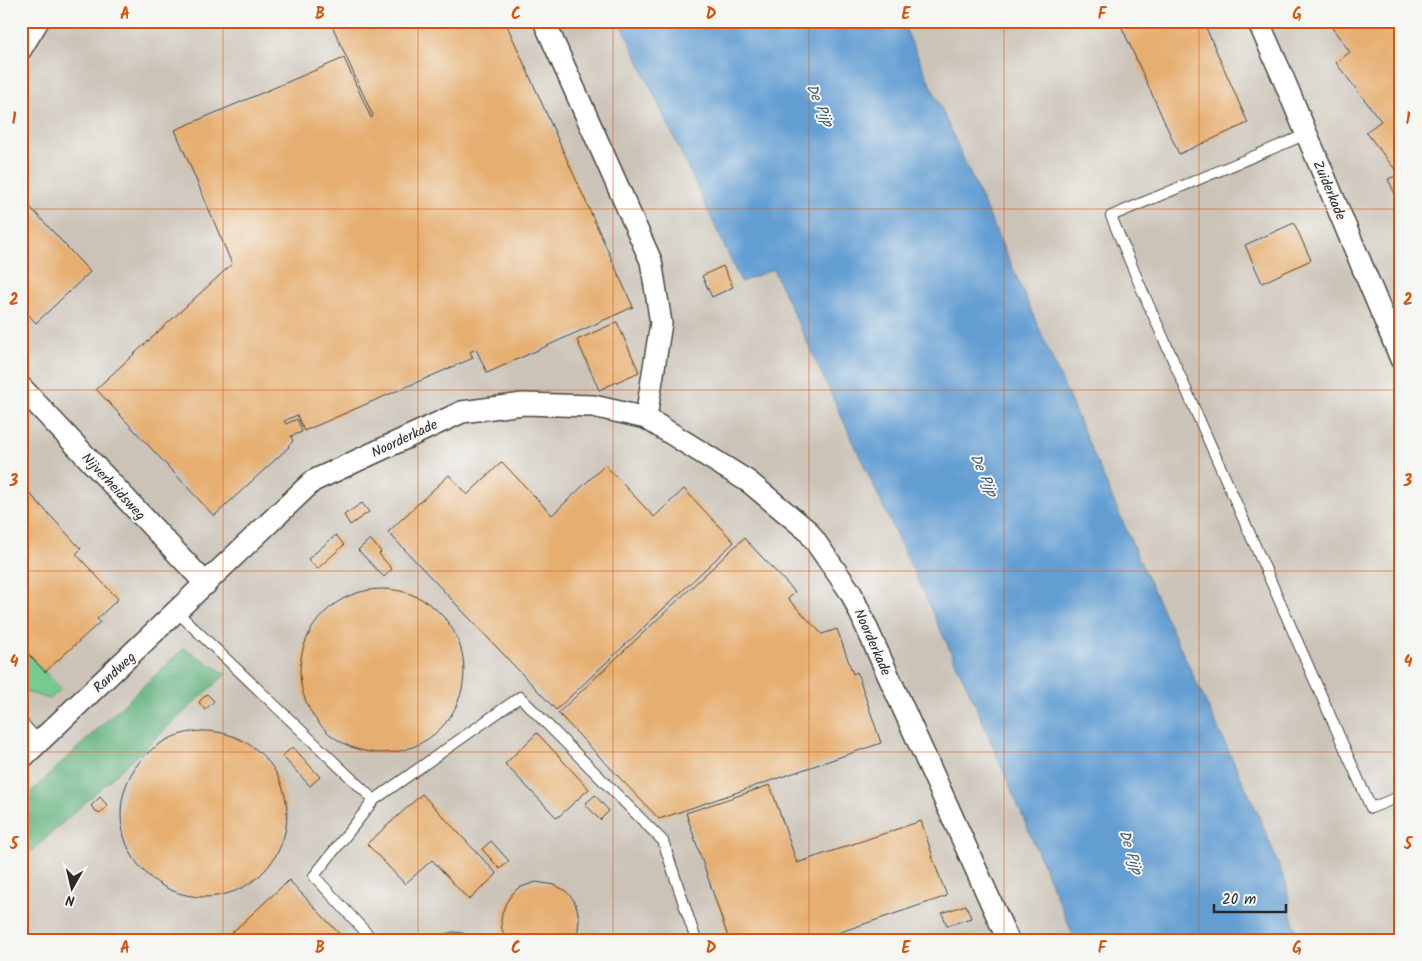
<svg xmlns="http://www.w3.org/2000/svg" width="1422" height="961" viewBox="0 0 1422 961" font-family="Kalam,sans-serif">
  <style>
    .industrial { fill: #cbc3b8 }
    .green { fill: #74cc91; stroke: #507c5e }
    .forest { fill: #5fb07b; stroke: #456e53 }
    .water { fill: #649ed3; stroke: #48647f }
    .building { fill: #e6af71 }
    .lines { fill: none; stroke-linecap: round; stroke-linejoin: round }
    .service-casing { stroke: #484641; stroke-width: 12 }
    .minor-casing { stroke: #484641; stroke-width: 24 }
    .service { stroke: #fff; stroke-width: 10 }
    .minor { stroke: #fff; stroke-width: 21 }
    .grid { fill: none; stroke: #d5540f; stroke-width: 1; stroke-opacity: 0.55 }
    .labels { text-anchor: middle; stroke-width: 4; stroke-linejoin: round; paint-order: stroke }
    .street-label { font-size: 14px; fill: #2b2b2b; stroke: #f6f6f2 }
    .water-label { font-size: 15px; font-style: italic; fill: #42596e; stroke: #f6f6f2 }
    .neatline { fill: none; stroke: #d5540f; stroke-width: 2 }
    .grid-label { font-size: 16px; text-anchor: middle; font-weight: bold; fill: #d5540f }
  </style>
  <rect width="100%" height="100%" fill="#f6f6f2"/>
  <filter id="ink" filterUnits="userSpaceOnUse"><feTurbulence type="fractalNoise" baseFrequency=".02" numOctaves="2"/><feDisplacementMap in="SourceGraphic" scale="10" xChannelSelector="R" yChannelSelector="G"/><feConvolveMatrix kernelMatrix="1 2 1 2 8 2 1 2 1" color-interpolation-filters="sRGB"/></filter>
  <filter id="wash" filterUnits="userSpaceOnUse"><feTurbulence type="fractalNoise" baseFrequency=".0096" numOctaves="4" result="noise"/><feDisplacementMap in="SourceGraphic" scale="20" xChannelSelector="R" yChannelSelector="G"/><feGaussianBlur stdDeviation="1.12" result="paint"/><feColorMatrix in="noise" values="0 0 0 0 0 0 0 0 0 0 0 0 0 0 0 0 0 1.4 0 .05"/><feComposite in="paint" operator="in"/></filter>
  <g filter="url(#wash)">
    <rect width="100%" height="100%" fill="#eedebd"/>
    <!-- industrial -->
    <rect class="industrial" x="21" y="21" width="1380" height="919"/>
    <!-- green -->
    <polygon class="green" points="21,647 61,689 50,699 27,692 21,685"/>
    <!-- forest -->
    <polygon class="forest" points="184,648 226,674 21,861 21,801"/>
    <!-- water -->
    <polygon class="water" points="620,21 902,21 1029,305 1141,564 1259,816 1287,886 1290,912 1299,940 1075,940 975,704 773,269 741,282"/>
    <g id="blocks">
      <!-- building -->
      <g class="building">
        <polygon points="330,21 505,21 633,307 487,373 476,349 470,352 473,358 304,431 297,415 284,421 286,424 297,419 302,432 291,436 293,441 288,446 289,447 214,516 96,389 232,264 175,130 344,58 371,118 373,116"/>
        <polygon points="1119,21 1203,21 1248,123 1179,154"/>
        <polygon points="1327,21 1401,21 1401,170 1397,172 1366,132 1381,121 1336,63 1350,52"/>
        <polygon points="1401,174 1401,207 1388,179"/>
        <polygon points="21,197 90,272 36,323 21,307"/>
        <polygon points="1294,223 1311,260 1262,283 1245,245"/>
        <polygon points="723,266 733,287 712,297 702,276"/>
        <polygon points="617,322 639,372 599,390 577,340"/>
        <polygon points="502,462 552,515 605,465 654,517 684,489 734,542 556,710 388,532 449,475 467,495"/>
        <polygon points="21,484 81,549 76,554 118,599 97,619 100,622 45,672 21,646"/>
        <polygon points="362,503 369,512 350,525 344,515"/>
        <polygon points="336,535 344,545 317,569 308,559"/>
        <polygon points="744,538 795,592 788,599 822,634 837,629 853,674 857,672 881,743 659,819 558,713"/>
        <polygon points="370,539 381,552 379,554 392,569 384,577 358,550"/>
        <circle cx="382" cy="671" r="82"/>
        <polygon points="207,694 214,701 205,710 199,702"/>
        <circle cx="204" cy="814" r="83"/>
        <polygon points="537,733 589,789 557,818 505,764"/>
        <polygon points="293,747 320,777 310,786 282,756"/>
        <polygon points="770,785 797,863 921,821 933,857 932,857 947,896 817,940 729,940 686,813"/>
        <polygon points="422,794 497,874 469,900 432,860 405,884 367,844"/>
        <polygon points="595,795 609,811 600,820 585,804"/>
        <polygon points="100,797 108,806 99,814 91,806"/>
        <polygon points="491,841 509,861 500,869 482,849"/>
        <polygon points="289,880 345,940 224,940"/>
        <polygon points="536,882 555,885 566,891 573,899 577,908 579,920 578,930 575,940 506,940 502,929 501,921 502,913 506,903 512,894 518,888"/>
        <polygon points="966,905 971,918 947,926 942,913"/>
        <polygon points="453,932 463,933 473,940 436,940 445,934"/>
      </g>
    </g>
  </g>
  <g filter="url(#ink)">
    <use href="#blocks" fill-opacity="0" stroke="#484641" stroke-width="1"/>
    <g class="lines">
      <defs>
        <g id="service">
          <polyline points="1307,134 1111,216 1139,283 1371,808 1401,796"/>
          <polyline points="177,612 374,800 314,876 373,940"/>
          <polyline points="21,721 39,742"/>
          <polyline points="374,800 520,697 663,841 696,940"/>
        </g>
        <g id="minor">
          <polyline points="544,21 651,261 661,323 646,418"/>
          <polyline points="1258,21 1281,73 1401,359"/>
          <polyline points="21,49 38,21"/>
          <polyline points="21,387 206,584"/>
          <polyline points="21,759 313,481 462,412 523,404 593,406 646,418 749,482 808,531 851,593 1008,940"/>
        </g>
      </defs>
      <!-- service casing -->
      <use href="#service" class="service-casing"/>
      <!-- minor casing -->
      <use href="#minor" class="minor-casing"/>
      <!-- service -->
      <use href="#service" class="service"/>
      <!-- minor -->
      <use href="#minor" class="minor"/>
    </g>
  </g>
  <!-- grid -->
  <path class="grid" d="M223 21V940M418 21V940M613 21V940M809 21V940M1004 21V940M1199 21V940M21 209H1401M21 390H1401M21 571H1401M21 752H1401"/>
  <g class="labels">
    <!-- street labels -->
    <g class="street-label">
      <text transform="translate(1330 190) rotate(67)" y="5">Zuiderkade</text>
      <text transform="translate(404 438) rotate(-25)" y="5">Noorderkade</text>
      <text transform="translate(114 486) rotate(47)" y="5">Nijverheidsweg</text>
      <text transform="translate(873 642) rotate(66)" y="5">Noorderkade</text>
      <text transform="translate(114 672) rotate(-43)" y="5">Randweg</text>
    </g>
    <!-- water labels -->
    <g class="water-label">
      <text transform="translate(820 105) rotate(66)" y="5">De Pijp</text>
      <text transform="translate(984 475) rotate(66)" y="5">De Pijp</text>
      <text transform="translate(1131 852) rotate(72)" y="5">De Pijp</text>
    </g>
  </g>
  <!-- margin -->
  <rect width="1422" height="961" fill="none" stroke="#f6f6f2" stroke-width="55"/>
  <!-- north arrow -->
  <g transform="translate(72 888) rotate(188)" stroke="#f6f6f2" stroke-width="4" paint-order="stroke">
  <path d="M0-4L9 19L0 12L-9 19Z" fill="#2b2b2b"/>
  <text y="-8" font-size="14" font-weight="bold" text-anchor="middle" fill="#2b2b2b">N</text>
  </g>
  <!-- scale -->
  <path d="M1214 904v8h72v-8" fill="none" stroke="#2b2b2b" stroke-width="2.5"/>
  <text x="1222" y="904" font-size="15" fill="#2b2b2b" stroke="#f6f6f2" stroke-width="4" paint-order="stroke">20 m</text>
  <rect x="28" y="28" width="1366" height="906" class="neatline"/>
  <g class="grid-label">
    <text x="125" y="19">A</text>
    <text x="320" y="19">B</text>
    <text x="516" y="19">C</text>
    <text x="711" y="19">D</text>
    <text x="906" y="19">E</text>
    <text x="1102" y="19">F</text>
    <text x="1297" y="19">G</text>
    <text x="14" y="124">1</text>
    <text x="1408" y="124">1</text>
    <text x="14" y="305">2</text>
    <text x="1408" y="305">2</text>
    <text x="14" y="486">3</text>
    <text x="1408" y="486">3</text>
    <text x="14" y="667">4</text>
    <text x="1408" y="667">4</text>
    <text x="14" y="849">5</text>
    <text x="1408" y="849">5</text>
    <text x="125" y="953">A</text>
    <text x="320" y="953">B</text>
    <text x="516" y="953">C</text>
    <text x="711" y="953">D</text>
    <text x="906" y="953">E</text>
    <text x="1102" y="953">F</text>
    <text x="1297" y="953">G</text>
  </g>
</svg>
